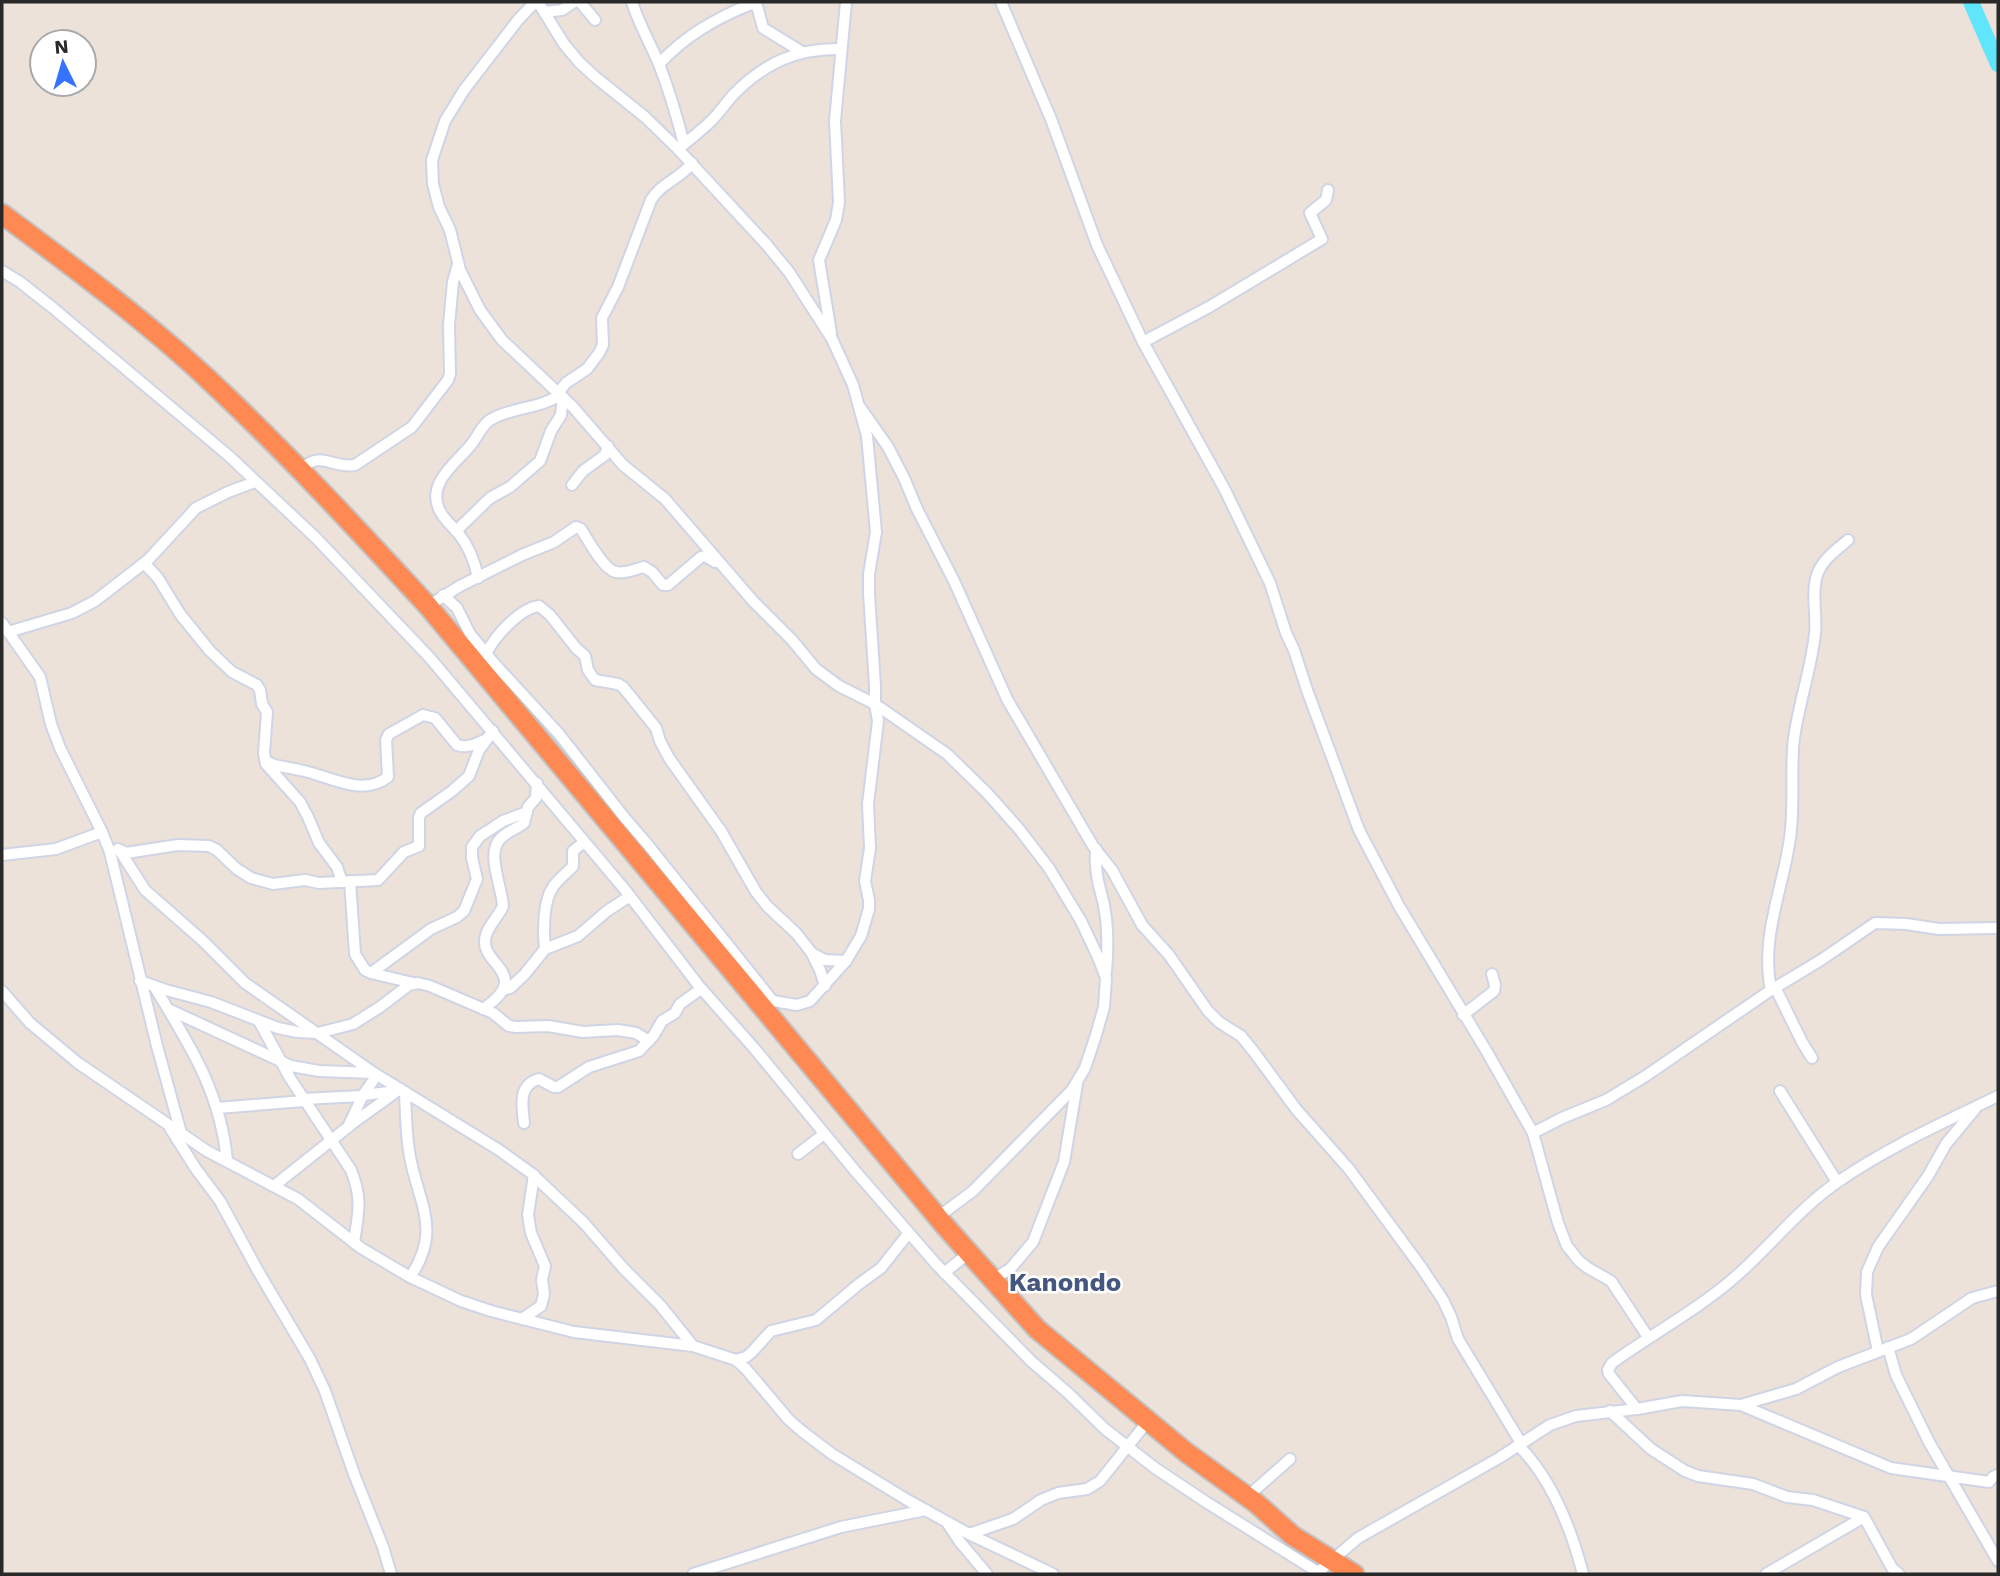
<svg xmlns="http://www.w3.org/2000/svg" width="2000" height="1576" viewBox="0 0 2000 1576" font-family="'Work Sans',sans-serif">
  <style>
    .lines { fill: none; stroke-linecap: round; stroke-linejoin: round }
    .river { stroke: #61e5fb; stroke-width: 16 }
    .street-casing { stroke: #cfd5e4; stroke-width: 14 }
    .highway-casing { stroke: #c3c3c3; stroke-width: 23 }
    .street { stroke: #fff; stroke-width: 10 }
    .highway { stroke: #ff8953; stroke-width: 19 }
    .labels { text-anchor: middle; stroke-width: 5; stroke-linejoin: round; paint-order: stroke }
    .quarter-label { font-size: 26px; font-weight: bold; fill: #45567f; stroke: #fff }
  </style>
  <rect width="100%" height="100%" fill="#ede2d9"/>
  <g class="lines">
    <!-- river -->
    <polyline class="river" points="1971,2 1998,64"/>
    <defs>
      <g id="street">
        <polyline points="535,2 518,20 464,90 445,121 432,160 433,184 439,207 450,230 460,270 480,310 502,340 573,407 623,465 665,499 753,601 792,640 816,669 839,686 875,704 947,754 988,794 1019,829 1049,868 1081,921 1098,957 1106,978 1104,1007 1096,1035 1085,1068 1072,1090 973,1191 938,1217"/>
        <polyline points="538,2 564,44 579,62 594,76 645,117 678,149 766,244 789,272 832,339 853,385 867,436 876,532 869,574 869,593 875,686 875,704 878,721 868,804 870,848 865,881 869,900 869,909 861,936 846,961 810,1001 797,1005 755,998"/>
        <polyline points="580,2 595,20"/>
        <path d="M632 2C639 24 650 43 659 64 669 90 677 117 684 144"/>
        <polyline points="1001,2 1051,119 1097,245 1143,342 1225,490 1270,583 1286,633 1294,650 1307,690 1359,830 1399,906 1487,1052 1533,1133 1558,1223 1567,1246 1579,1261 1588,1268 1611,1281 1648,1337"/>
        <polyline points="544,12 562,10 574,2"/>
        <path d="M659 64C686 35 715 19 751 4L757 6 763 28 802 52"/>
        <path d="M678 149C689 140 701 131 712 120 719 113 726 103 733 95 764 63 797 48 841 49"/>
        <polyline points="2,271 20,282 53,308 229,456 316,538 430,658 626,891 699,986 754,1048 856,1172 936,1264 1031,1361 1068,1393 1105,1429 1155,1468 1206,1502 1321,1574"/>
        <polyline points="831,333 819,260 836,220 839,202 835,121 846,2"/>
        <polyline points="1143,342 1209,307 1322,239 1310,213 1326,200 1328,190"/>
        <path d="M558 393 566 383 587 369 599 353 603 345 602 318 618 287 651 200C661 183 680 179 692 163"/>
        <polyline points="860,407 888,447 904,478 917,509 954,581 1007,699 1093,846 1112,870 1142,925 1169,955 1208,1011 1219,1022 1241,1036 1254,1052 1296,1109 1349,1169 1421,1267 1443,1300 1451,1317 1458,1339 1521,1443"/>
        <path d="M299 470C324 449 330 469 355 465L412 427 448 380 450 374 449 325 453 282 458 264"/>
        <polyline points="572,485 583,471 605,455 608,446"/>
        <polyline points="456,531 490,498 510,487 540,461 551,431 561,415 563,397"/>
        <polyline points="144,563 158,578 180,614 210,651 232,672 257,685 260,690 262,704 267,712 264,753 266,764 300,802 308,817 319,843 337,867 342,882"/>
        <path d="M478 578C475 562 469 547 459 534 452 526 443 519 439 509 427 483 456 463 470 446 477 438 481 426 490 420 511 407 539 409 560 395"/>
        <polyline points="443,595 457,608 470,634 492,661 559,734 624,817 648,845 772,1000"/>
        <path d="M428 606 460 586 522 555 554 542 576 527 581 529C588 540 604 570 616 572 625 574 635 569 644 567L652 572 663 585H668L701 557 705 556 715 562"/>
        <polyline points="2,623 40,677 51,724 60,748 102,832 110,852 157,1046 181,1133"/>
        <polyline points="8,632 72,613 95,601 148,560 196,508 228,492 255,482"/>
        <path d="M486 654C494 637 520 608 539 606L550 615 576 648 585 656 588 670 595 680 618 684 623 687 656 728 660 741 669 758 721 831 756 892 767 906 796 933 811 952 820 970 825 986"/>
        <path d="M268 762 274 765C288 768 304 770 318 775 341 782 366 794 388 777L386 740 389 734 423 715 435 718 457 745C467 749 478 743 487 739"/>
        <polyline points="118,849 126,853 178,845 209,846 217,850 237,869 251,878 273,884 305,880 319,883 378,880 404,852 419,846 419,817 421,813 452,791 469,776 479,750 493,731"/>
        <path d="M1096 849C1094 870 1099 885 1104 905 1108 926 1108 951 1106 972"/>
        <polyline points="120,851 145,890 203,941 245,983 374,1073 499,1150 531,1173 584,1223 624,1269 660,1305 693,1346"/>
        <polyline points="2,855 56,849 102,832"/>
        <polyline points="350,881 355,954 365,970 371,973 413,983"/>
        <path d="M545 949C543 932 543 901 553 887 558 879 567 873 573 866V851L584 842"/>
        <polyline points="813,954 825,960 846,961"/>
        <polyline points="371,973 431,929 457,917 464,911 477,879 472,858 472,847 480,836 491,829 503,821 527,812"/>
        <polyline points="140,981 166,990 211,1002 278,1028 297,1032 318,1033 353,1024 380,1007 409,985 418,983 430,986 493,1013 509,1026 516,1027 548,1026 583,1032 618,1030 636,1033 649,1041"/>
        <path d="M154 986C189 1044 221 1092 227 1161"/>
        <polyline points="1775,987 1802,1042 1812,1058"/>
        <polyline points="503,990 510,988 524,975 545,949 578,936 607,911 630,896"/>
        <path d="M1771 990C1760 938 1783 889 1790 838 1795 805 1790 771 1794 738 1799 703 1811 669 1815 634 1817 615 1811 593 1817 575 1822 560 1836 550 1848 540"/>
        <polyline points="2,991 30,1023 78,1063 207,1151 298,1199 361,1248 410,1277 461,1301 491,1311 574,1332 693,1346 736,1360 746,1369 789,1420 803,1432 832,1454 909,1501 969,1534 1053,1574"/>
        <polyline points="168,1009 291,1066 319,1071 373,1073"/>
        <path d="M483 1009C533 975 482 965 485 940 486 927 498 918 503 906 502 887 486 854 500 839 506 832 517 829 524 823L528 807 536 798 537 783"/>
        <polyline points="1463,1015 1494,991 1495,985 1492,974"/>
        <path d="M259 1021 290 1078 351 1170C363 1200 358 1213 354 1243"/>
        <polyline points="1780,1091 1837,1182"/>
        <path d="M405 1092C406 1114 406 1136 410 1157 419 1204 442 1231 410 1277"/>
        <polyline points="363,1095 397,1091"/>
        <polyline points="303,1099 362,1096"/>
        <polyline points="217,1108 304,1101"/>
        <path d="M524 1123C522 1104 518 1085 539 1079L554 1087H558L589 1067 639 1051 654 1035 662 1021 675 1013 680 1004 701 989"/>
        <polyline points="348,1127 363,1095 377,1075"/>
        <polyline points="170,1128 196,1169 220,1201 258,1271 310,1359 325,1391 354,1474 383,1547 391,1574"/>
        <polyline points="1533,1133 1562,1118 1606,1100 1644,1077 1771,990 1821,960 1875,923 1906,924 1939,929 1998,928"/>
        <polyline points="798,1154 824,1134"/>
        <polyline points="274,1186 353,1123 400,1089"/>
        <polyline points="944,1273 969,1253"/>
        <polyline points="992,1280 1010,1269 1033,1242 1064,1162 1077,1084"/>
        <polyline points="522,1319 541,1306 544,1294 542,1280 545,1266 531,1233 528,1215 534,1175"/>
        <polyline points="1888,1347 1896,1375 1929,1442 1998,1561"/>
        <polyline points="1878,1351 1866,1295 1867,1272 1878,1247 1928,1176 1946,1144 1975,1109"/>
        <polyline points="736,1360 746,1357 752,1352 771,1331 816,1320 859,1284 881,1268 908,1234"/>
        <polyline points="1741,1405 1796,1389 1838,1367 1911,1339 1972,1298 1998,1291"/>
        <path d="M1637 1409 1609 1374 1608 1370 1612 1363C1652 1334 1697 1310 1734 1278 1770 1247 1799 1208 1839 1181 1890 1146 1943 1123 1998 1096"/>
        <polyline points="1610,1411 1651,1449 1685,1471 1698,1476 1753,1484 1787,1497 1813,1500 1864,1517 1892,1568 1899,1574"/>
        <path d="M1518 1445C1552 1479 1571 1528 1583 1574"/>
        <polyline points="1247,1497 1290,1459"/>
        <polyline points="948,1524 960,1542 987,1574"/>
        <polyline points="969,1534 1013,1519 1041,1500 1058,1493 1087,1489 1100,1481 1148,1421"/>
        <polyline points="693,1574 841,1527 926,1510"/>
        <polyline points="1316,1574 1358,1538 1499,1458 1550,1425 1576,1416 1637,1409 1682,1401 1741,1405 1891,1468 1989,1482 1993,1477 1998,1475"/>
        <polyline points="1766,1574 1864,1517"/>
      </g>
      <path id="highway" d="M2 214C73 267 145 320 209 380 286 452 357 529 428 606L945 1226 1037 1329 1187 1453 1256 1503 1293 1536 1354 1574"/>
    </defs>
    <!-- street casing -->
    <use href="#street" class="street-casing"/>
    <!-- highway casing -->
    <use href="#highway" class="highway-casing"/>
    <!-- street -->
    <use href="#street" class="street"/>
    <!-- highway -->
    <use href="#highway" class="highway"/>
  </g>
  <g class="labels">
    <!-- quarter labels -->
    <g class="quarter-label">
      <text x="1065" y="1291">Kanondo</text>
    </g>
  </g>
  <!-- border -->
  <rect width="2000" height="1576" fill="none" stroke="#292929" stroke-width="7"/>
  <!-- north arrow -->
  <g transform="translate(63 63) rotate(355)"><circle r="33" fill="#ffffff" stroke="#a9a9a9" stroke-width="2"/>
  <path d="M0-5L12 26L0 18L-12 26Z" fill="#3573ff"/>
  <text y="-10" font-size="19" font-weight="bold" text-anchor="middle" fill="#292929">N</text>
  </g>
</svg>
